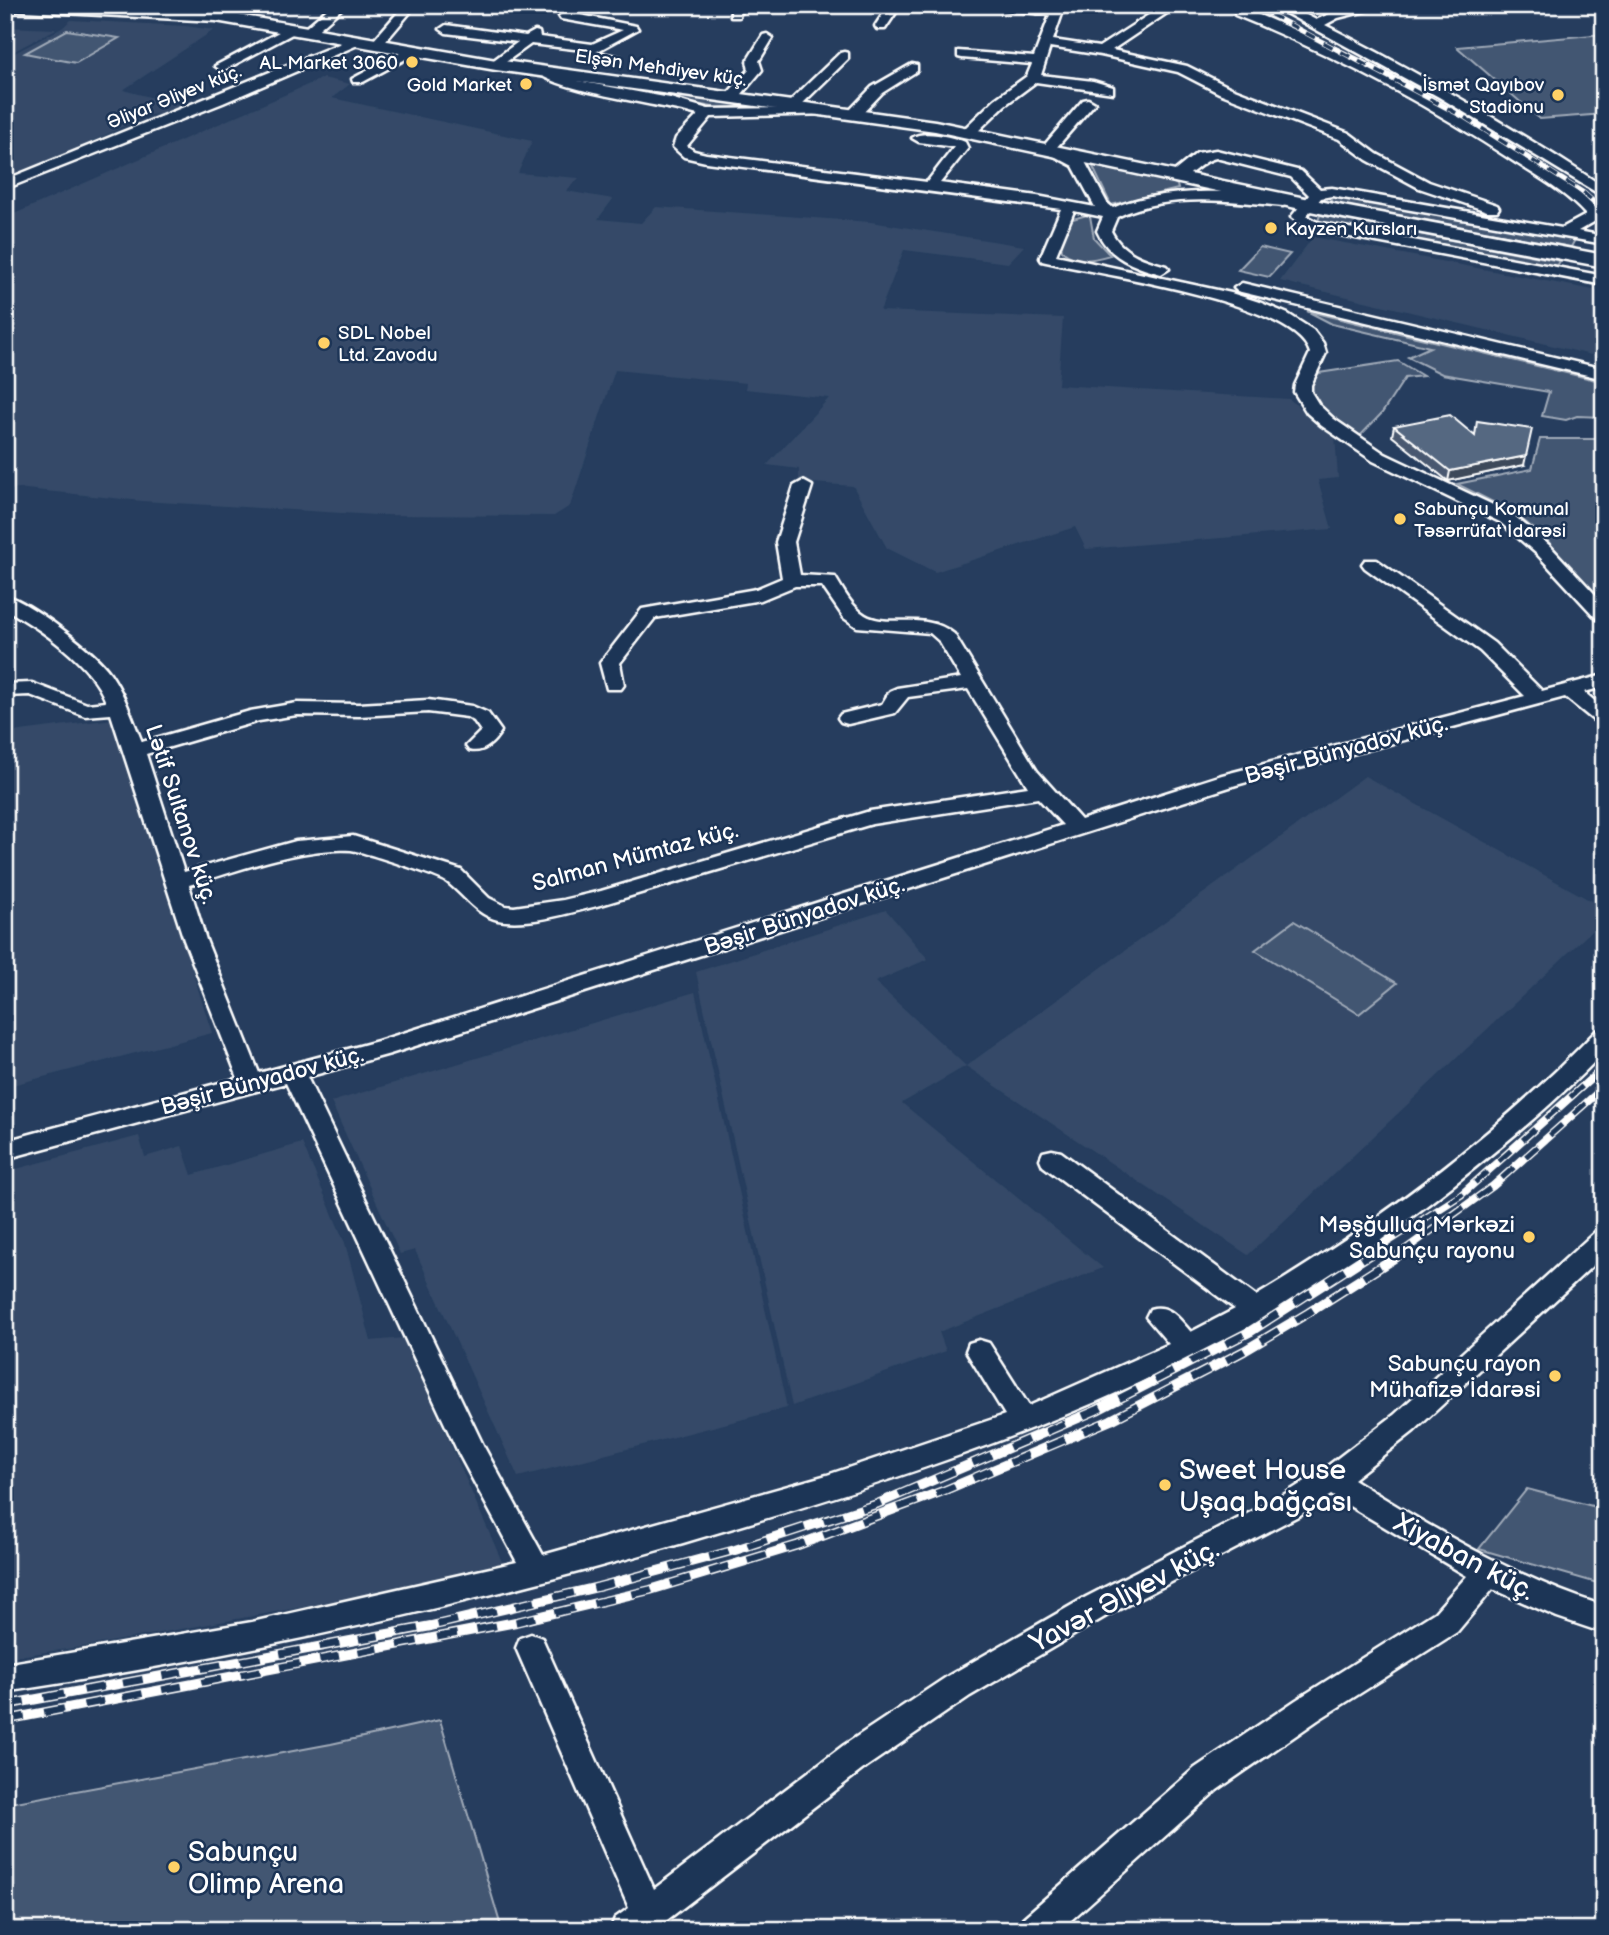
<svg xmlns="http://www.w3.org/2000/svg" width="1609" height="1935" viewBox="0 0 1609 1935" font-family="'Balsamiq Sans',sans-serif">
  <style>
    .built { fill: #344a68 }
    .green { fill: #425672; stroke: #a0aab8; stroke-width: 2 }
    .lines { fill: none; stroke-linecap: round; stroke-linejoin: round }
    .minor-casing { stroke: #fff; stroke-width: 5 }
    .major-casing { stroke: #fff; stroke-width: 5 }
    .minor { fill: #1d3557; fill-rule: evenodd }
    .major { fill: #1d3557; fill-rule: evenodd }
    .rail-far2-casing { stroke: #fff; stroke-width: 5 }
    .rail-far1-casing { stroke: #fff; stroke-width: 8 }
    .rail-casing { stroke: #fff; stroke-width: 10 }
    .rail-far2 { stroke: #1d3557; stroke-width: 3.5; stroke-dasharray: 10; stroke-linecap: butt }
    .rail-far1 { stroke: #1d3557; stroke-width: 5; stroke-dasharray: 16; stroke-linecap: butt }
    .rail { stroke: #1d3557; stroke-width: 7; stroke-dasharray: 20; stroke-linecap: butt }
    .wall { fill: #49596f; stroke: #fff; stroke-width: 2 }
    .shaded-wall { fill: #3c485a; stroke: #fff; stroke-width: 2 }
    .building { fill: #556781; stroke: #fff; stroke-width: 2 }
    .poi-dot { fill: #ffd166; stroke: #1d3557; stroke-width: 2.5 }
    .labels { text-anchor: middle; stroke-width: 5; stroke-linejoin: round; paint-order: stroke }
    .far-poi-label { font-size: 19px; fill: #fff; stroke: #1d3557; text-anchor: end }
    .far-street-label { font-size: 19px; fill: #fff; stroke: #1d3557 }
    .street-label { font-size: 23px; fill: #fff; stroke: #1d3557 }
    .poi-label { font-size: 23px; fill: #fff; stroke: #1d3557; text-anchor: end }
    .near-poi-label { font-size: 28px; fill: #fff; stroke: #1d3557; text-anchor: start }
    .near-street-label { font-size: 28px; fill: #fff; stroke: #1d3557 }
  </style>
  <rect width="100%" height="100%" fill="#263d5e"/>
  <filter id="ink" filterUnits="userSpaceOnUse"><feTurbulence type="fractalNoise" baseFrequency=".0143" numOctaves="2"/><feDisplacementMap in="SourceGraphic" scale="14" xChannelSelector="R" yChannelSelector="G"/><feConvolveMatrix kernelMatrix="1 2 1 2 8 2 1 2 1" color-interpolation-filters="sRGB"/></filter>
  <g filter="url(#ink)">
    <!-- built -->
    <g class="built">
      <polygon points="71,20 185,26 214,30 123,90 188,107 173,113 148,115 14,178 5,176 5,58 62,28"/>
      <polygon points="5,27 56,29 5,56"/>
      <polygon points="323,78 350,84 332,98 532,141 518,173 579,178 566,191 613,199 598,219 641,223 656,207 871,222 1024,246 1008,263 904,250 880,311 1063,318 1058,385 1289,399 1335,435 1338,478 1318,480 1332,529 1086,549 1075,527 935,572 887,548 853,486 799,482 799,469 767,465 829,398 745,389 746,383 615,370 570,506 554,516 375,515 142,501 16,488 5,493 5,218"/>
      <polygon points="1313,237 1604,292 1604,358 1280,281"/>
      <polygon points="113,719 212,1033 5,1087 5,733"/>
      <polygon points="1365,776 1604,908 1604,919 1248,1255 966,1066 902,1103 1103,1268 939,1332 946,1351 792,1406 696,972 886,910 928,959 875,982 966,1066"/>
      <polygon points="695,992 787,1408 518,1477 415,1250 400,1254 331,1102"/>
      <polygon points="139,1136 145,1157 182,1146 192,1175 302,1143 345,1243 371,1341 404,1338 503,1564 375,1594 88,1646 5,1658 5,1172"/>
    </g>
    <!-- green -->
    <g class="green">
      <polygon points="67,30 119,38 76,63 25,53"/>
      <polygon points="1604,34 1604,114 1540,119 1457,47"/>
      <polygon points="577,80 777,106 717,108"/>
      <polygon points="1092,165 1170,181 1177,185 1178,189 1111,205"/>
      <polygon points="1329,194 1576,238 1571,247 1332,203"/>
      <path d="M1087 215 1090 216 1094 238 1110 255C1092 260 1078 264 1062 251L1061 245 1069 220Z"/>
      <polygon points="1320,215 1560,261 1555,270 1326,227 1318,221"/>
      <polygon points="1260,247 1290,254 1269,277 1238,270"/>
      <polygon points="1307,311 1604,382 1604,417 1577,416 1566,420 1542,416 1549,392 1442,374 1408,357 1430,347 1332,324"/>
      <polygon points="1398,361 1423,376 1405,378 1382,413 1359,437 1321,407 1310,391 1313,381 1319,373"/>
      <polygon points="1540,439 1604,439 1604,605 1545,538 1513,512 1457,484 1532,469"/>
      <polygon points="1294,921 1397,983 1359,1014 1255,950"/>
      <polygon points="1527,1489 1604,1509 1604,1585 1479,1549"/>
      <polygon points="440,1720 502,1930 5,1930 5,1804 331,1744"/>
    </g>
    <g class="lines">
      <defs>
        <g id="minor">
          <polygon points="332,5 346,5 312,35 304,35 304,29"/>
          <polygon points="399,5 411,5 413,9 381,47 373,47 373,41 401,9"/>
          <polygon points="731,5 743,5 739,17 731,17"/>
          <polygon points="889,5 901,5 885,29 877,29 875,26"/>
          <polygon points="993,5 1054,6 1062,14 1053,40 1099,47 1164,5 1179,5 1112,50 1187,66 1229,87 1349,133 1377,154 1429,182 1497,205 1499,208 1497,211 1487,211 1419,188 1367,160 1339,139 1219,93 1178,72 1101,55 1050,47 1041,75 1093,81 1113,87 1113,93 1036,82 1005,105 974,135 964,135 964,129 995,99 1027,76 1032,64 962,58 958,57 958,51 1034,57 1050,15 999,9"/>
          <path d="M1271 5H1287L1316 20C1339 8 1363 5 1389 5L1338 18 1325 25C1421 74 1514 128 1604 187V197L1439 97Z"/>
          <path d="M1239 8C1263 15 1286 27 1308 36 1383 69 1455 110 1523 155 1550 172 1579 188 1599 213L1601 216 1599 219 1578 231 1604 236V244L1332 196 1321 198 1306 216 1317 222 1604 276V285L1308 229 1291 217 1309 195 1291 177 1216 158C1199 161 1188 183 1171 180V174L1197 153 1216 150 1301 171 1320 189 1332 188 1562 228 1586 215C1566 192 1538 177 1513 161 1425 103 1332 54 1235 15V9Z"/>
          <polygon points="565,12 636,26 638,29 596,52 621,57 621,63 582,57 580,54 583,50 531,44 496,69 491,68 491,62 518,42 446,33 440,29 446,25 526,36 535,31 539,32 540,37 592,44 623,30 561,19 559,16"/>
          <polygon points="292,25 298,29 296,32 226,69 221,70 215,66"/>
          <polygon points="767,34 773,38 759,61 762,70 737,100 727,100 727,94 749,70 747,61 763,35"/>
          <polygon points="356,37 362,41 360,44 223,103 5,189 5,180"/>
          <polygon points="411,47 415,48 415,54 363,82 353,82 352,79"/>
          <path d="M844 52 848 53V59L799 107 831 108V114L711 117 687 146 694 151 706 154 927 182 954 147 919 142 912 138C923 130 952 137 965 142L968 148 940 183 1037 196 1095 207 1073 166 1041 149 1083 100 1088 99 1095 103 1056 148 1084 160 1107 203 1113 208C1155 188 1242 188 1288 199L1290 202 1283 206C1229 201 1167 192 1117 217L1111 231C1122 253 1144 260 1166 266L1169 269 1161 274C1134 267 1109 258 1097 231L1103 217 1074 211 1056 255 1231 293 1259 302 1288 314 1313 330 1323 343 1326 353 1311 385V392L1319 405 1334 419 1385 454 1512 514 1550 546 1604 604V621L1597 619 1537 554 1500 522 1373 461 1322 426 1307 413 1294 392 1295 385 1310 353C1296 301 1094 274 1042 261L1040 258 1061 209 706 162 684 157 673 147 676 138 698 115C662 104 558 92 535 71L541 67 578 81 670 98 708 109 788 108V103L840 53Z"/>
          <polygon points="912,64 917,65 917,71 882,93 859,117 849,117 849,111 872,87"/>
          <polygon points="1242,283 1604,369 1604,379 1237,291 1234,288"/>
          <path d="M803 481 812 486 794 542 800 575 835 577C843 590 852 607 865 615 888 629 924 610 954 634L1037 771 1081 820 1222 775 1525 696 1480 651 1365 568 1362 564 1365 560H1377L1494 643 1542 691 1604 675V687L1584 692 1604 709V725L1597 723 1565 697 1236 785 390 1054 307 1077 484 1447 543 1555 827 1475 1005 1415 966 1351 969 1343 979 1340 989 1343 1029 1406 1169 1344 1146 1317 1150 1309C1169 1303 1179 1319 1191 1332L1235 1309 1043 1166 1040 1159 1043 1152 1052 1150 1061 1152 1256 1296C1377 1224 1498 1133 1596 1031L1604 1029V1052C1557 1101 1505 1144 1452 1186 1385 1238 1317 1290 1242 1331 1066 1427 875 1487 683 1543 461 1607 235 1657 5 1692V1664L252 1622 517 1562 459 1454 286 1083 5 1159V1141L238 1078 184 940 111 714 85 716 30 695 5 696V684L32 683 87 704 106 702C92 664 40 628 5 609V595C30 602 96 652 110 673 125 695 132 718 142 742L250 711 297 703 359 704 428 700 472 706 488 713 501 731C494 743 483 754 469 750L466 746 481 731 474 721 467 717 428 712 359 716 297 715 259 721 146 754 184 872 296 841 353 836 461 870 489 898 505 906 514 907 563 900 601 891 870 811 1028 787 968 689 908 697 895 713 848 724 841 722 838 718 841 714 882 704 890 691 897 688 961 678 939 641 930 633 857 627 844 618 822 586H795L761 600 655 618 620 663 624 685 621 689H607L600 663 642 609 756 589 782 578 776 542 794 486ZM1038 798 1063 825 378 1041 259 1073 206 940 189 885C238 871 299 847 351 850 362 851 439 876 447 882 465 896 475 914 498 920 528 926 574 912 604 904L872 824Z"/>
          <path d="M1604 1229V1255L1414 1431 1353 1479C1433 1529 1514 1577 1604 1606V1633L1557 1617 1493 1589 1457 1632 1318 1720 1217 1790 1060 1930H1018L1023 1918 1195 1768 1296 1700 1435 1612 1467 1576 1331 1495 1300 1515 1108 1615 970 1696 866 1767 654 1930H610L615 1918 629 1908 516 1648 520 1638 531 1634 542 1638 654 1889 844 1745 948 1676 1086 1597 1280 1497 1321 1471 1394 1415 1595 1232Z"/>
        </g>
        <polygon id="major" points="5,5 101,5 216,11 496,60 935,121 1348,207 1604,255 1604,267 1348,219 935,131 496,70 216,21 5,10"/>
      </defs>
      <!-- minor casing -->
      <use href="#minor" class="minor-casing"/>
      <!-- major casing -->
      <use href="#major" class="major-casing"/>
      <!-- minor -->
      <use href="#minor" class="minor"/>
      <!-- major -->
      <use href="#major" class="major"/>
      <defs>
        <polyline id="rail-far2" points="1253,5 1464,117 1584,193 1604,211"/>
        <g id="rail-far1">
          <polyline points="1369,1254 1461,1195 1604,1067"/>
          <polyline points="1399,1254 1493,1186 1604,1087"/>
        </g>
        <g id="rail">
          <polyline points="5,1705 431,1626 598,1587 735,1550 877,1504 1097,1410 1251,1331 1372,1253"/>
          <polyline points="5,1720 516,1622 650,1590 798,1545 943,1491 1111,1420 1244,1351 1308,1313 1402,1253"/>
        </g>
      </defs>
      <!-- rail-far2 casing -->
      <use href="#rail-far2" class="rail-far2-casing"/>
      <!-- rail-far1 casing -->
      <use href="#rail-far1" class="rail-far1-casing"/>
      <!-- rail casing -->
      <use href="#rail" class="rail-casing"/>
      <!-- rail-far2 -->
      <use href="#rail-far2" class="rail-far2"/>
      <!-- rail-far1 -->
      <use href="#rail-far1" class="rail-far1"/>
      <!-- rail -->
      <use href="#rail" class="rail"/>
    </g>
    <!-- wall -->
    <polygon class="wall" points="1394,426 1474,435 1524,465 1448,481 1392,436"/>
    <!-- shaded-wall -->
    <polygon class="shaded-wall" points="1526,456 1524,465 1448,481 1450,471"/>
    <!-- building -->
    <polygon class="building" points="1450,415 1475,436 1477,421 1532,429 1526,456 1450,471 1394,426"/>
  </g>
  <!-- markers -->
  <g class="poi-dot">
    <circle cx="412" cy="62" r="7"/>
    <circle cx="526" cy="84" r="7"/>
    <circle cx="1558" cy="95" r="7"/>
    <circle cx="1271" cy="228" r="7"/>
    <circle cx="324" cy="343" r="7"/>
    <circle cx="1400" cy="519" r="7"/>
    <circle cx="1529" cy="1237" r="7"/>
    <circle cx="1555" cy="1376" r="7"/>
    <circle cx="1165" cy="1485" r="7"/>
    <circle cx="174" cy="1867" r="7"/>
  </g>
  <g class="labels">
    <!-- far-poi labels -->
    <g class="far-poi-label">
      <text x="398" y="69">AL Market 3060</text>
      <text x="512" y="91">Gold Market</text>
      <text x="1544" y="91">İsmət Qayıbov<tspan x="1544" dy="22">Stadionu</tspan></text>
      <text x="1285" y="235" text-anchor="start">Kayzen Kursları</text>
      <text x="338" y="339" text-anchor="start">SDL Nobel<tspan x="338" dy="22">Ltd. Zavodu</tspan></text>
      <text x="1414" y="515" text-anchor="start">Sabunçu Komunal<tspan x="1414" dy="22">Təsərrüfat İdarəsi</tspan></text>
    </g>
    <!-- far-street labels -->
    <g class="far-street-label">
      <text transform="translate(661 67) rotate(8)" y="7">Elşən Mehdiyev küç.</text>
      <text transform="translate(174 96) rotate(-22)" y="7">Əliyar Əliyev küç.</text>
    </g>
    <!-- street labels -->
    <g class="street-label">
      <text transform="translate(1346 749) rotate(-15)" y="8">Bəşir Bünyadov küç.</text>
      <text transform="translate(182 814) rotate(72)" y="8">Lətif Sultanov küç.</text>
      <text transform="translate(635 856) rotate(-15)" y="8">Salman Mümtaz küç.</text>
      <text transform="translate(804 915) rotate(-18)" y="8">Bəşir Bünyadov küç.</text>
      <text transform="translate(262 1080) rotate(-15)" y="8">Bəşir Bünyadov küç.</text>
    </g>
    <!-- poi labels -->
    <g class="poi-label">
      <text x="1515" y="1232">Məşğulluq Mərkəzi<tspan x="1515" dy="26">Sabunçu rayonu</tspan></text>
      <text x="1541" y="1371">Sabunçu rayon<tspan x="1541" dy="26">Mühafizə İdarəsi</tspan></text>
    </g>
    <!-- near-poi labels -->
    <g class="near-poi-label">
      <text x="1179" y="1479">Sweet House<tspan x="1179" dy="32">Uşaq bağçası</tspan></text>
      <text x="188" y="1861">Sabunçu<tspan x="188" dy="32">Olimp Arena</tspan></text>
    </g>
    <!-- near-street labels -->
    <g class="near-street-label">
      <text transform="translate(1465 1556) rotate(28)" y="10">Xiyaban küç.</text>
      <text transform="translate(1124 1595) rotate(-28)" y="10">Yavər Əliyev küç.</text>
    </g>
  </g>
  <!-- margin -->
  <rect width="1609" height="1935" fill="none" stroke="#1d3557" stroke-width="28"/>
  <rect x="14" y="14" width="1581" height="1907" fill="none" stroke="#fff" stroke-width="2.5" filter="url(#ink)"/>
</svg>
